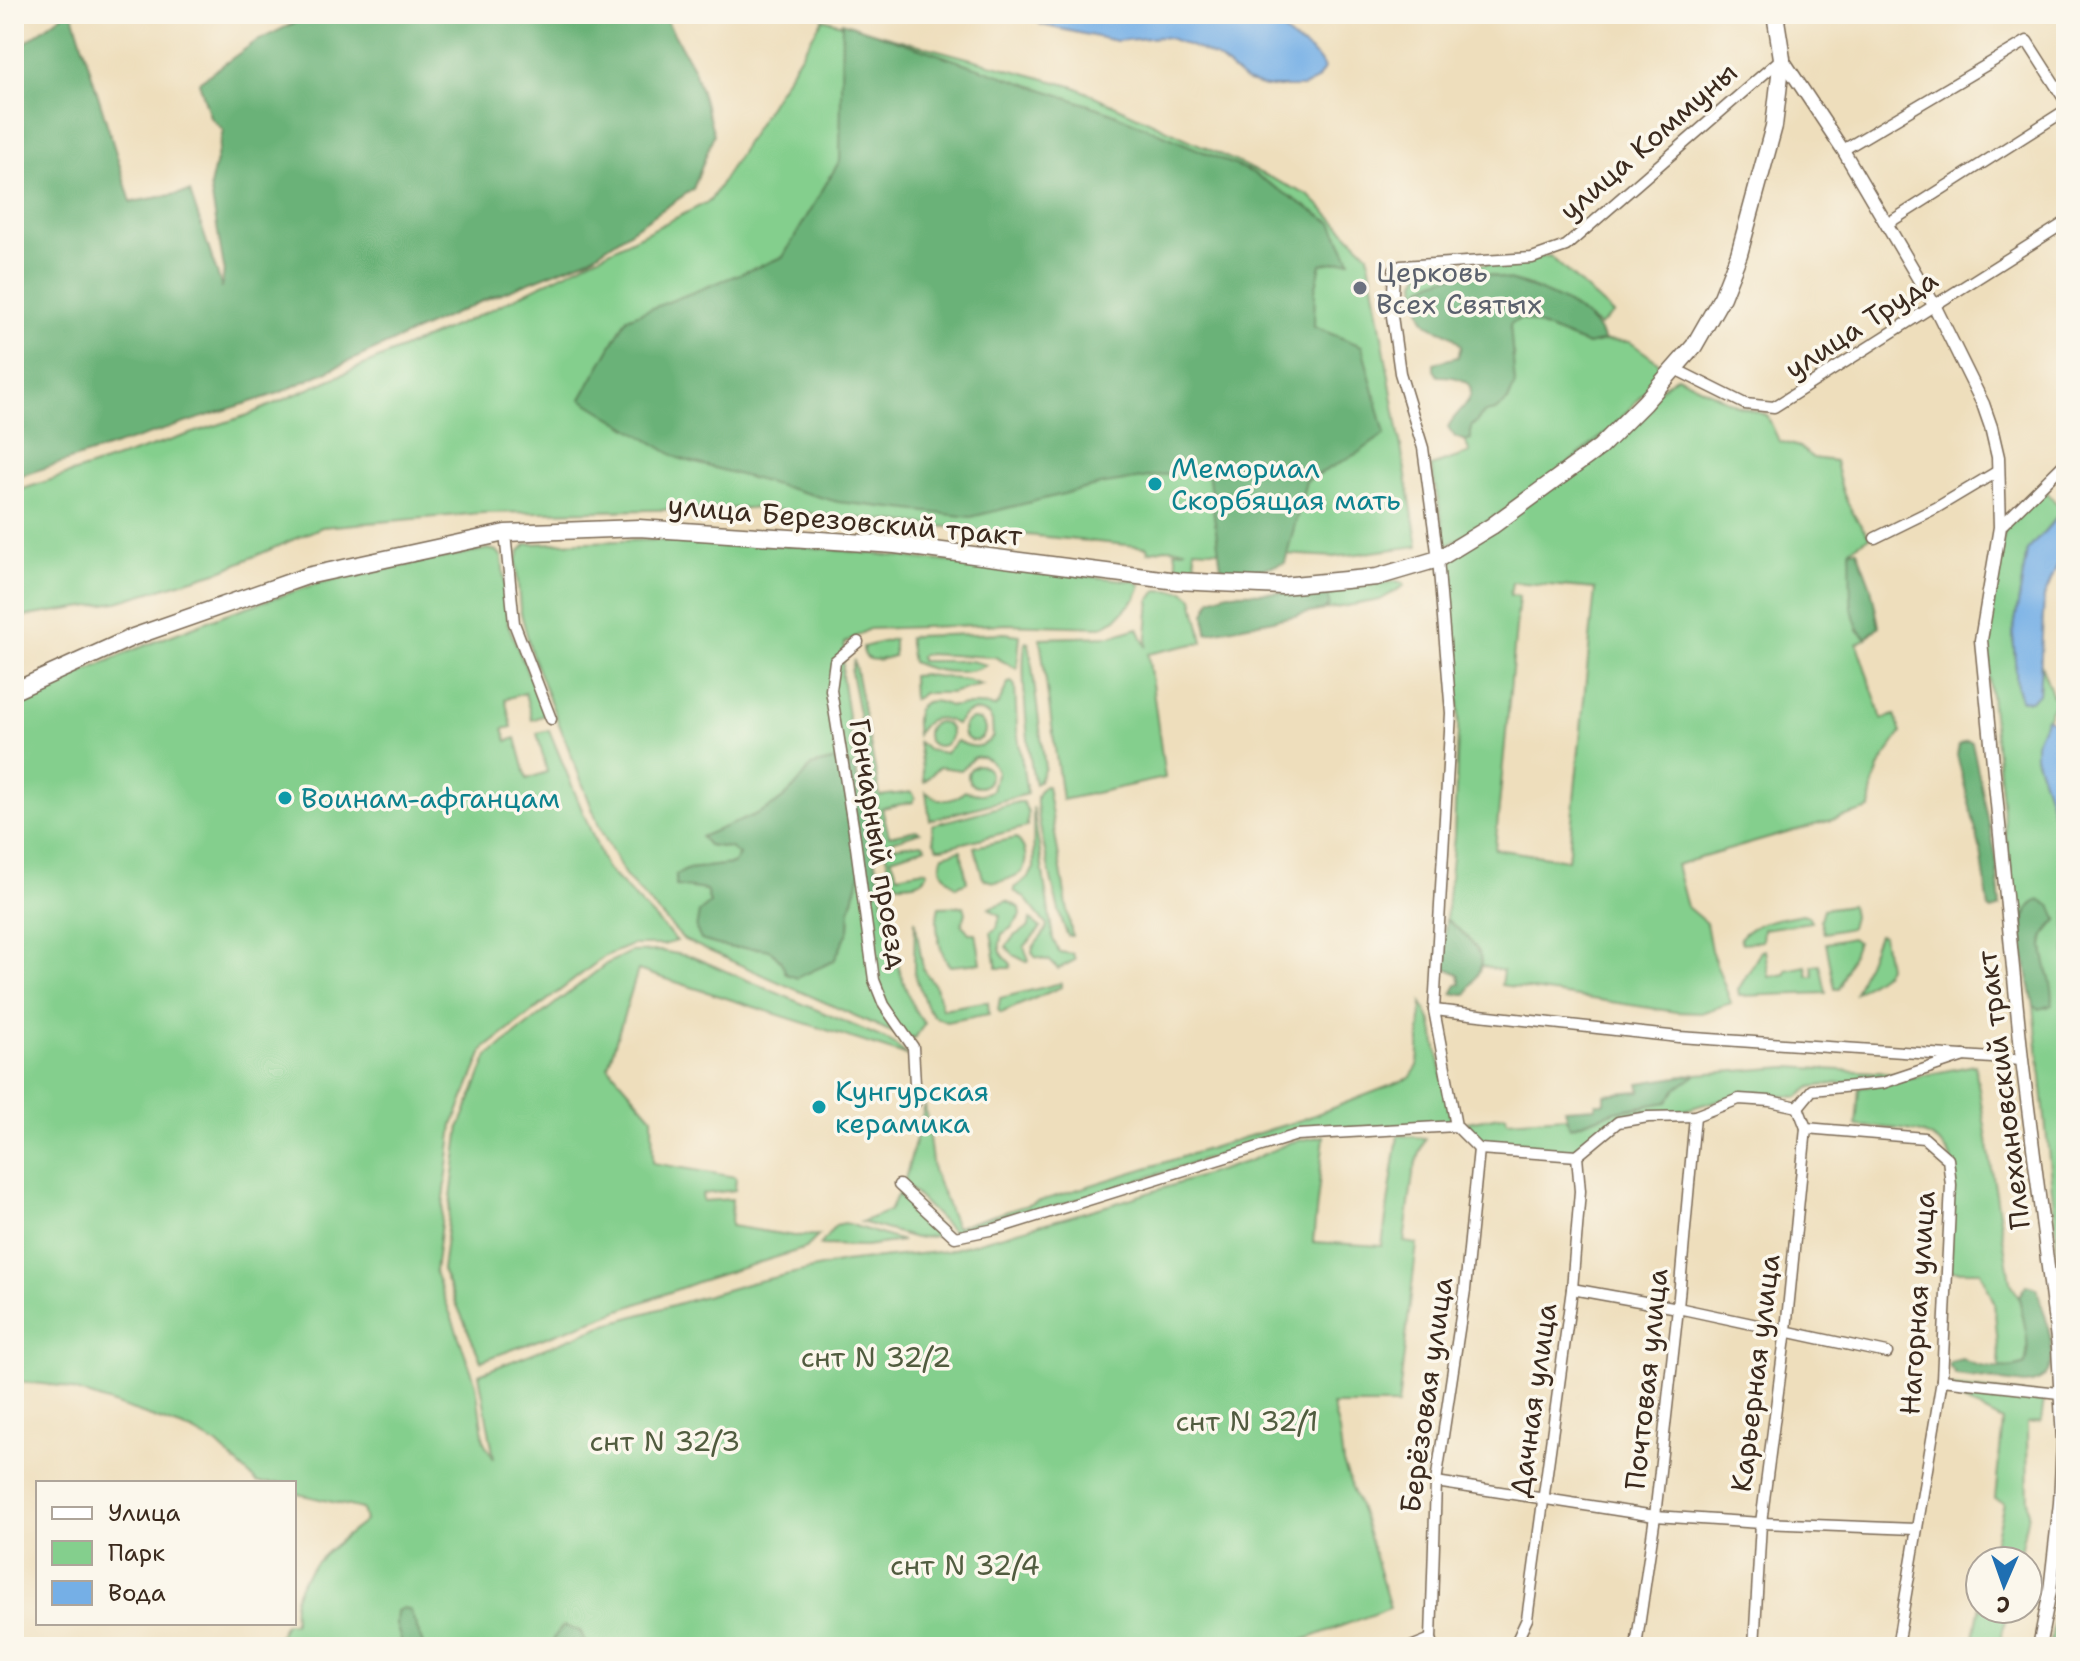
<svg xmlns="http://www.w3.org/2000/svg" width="2080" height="1661" viewBox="0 0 2080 1661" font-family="'Shantell Sans',sans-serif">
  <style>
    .green { fill: #84cf8d; stroke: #607c56; stroke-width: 2; fill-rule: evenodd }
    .forest { fill: #6bb278; stroke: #536e4b; stroke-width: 2 }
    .water { fill: #75afe6; stroke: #586c82; stroke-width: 2 }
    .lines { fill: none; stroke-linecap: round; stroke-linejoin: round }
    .minor-casing { stroke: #7a6955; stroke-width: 13 }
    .tertiary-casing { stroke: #7a6955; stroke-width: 15 }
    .primary-casing { stroke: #7a6955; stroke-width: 19 }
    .minor { stroke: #fff; stroke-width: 10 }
    .tertiary { stroke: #fff; stroke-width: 12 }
    .primary { stroke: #fff; stroke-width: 16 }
    .worship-dot { fill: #6b7280; stroke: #fbf7ec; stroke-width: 3 }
    .culture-dot { fill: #0f9aa8; stroke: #fbf7ec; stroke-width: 3 }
    .labels { text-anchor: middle; stroke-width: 7; stroke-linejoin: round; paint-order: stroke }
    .street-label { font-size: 28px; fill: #3b2a1e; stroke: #fbf7ec }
    .worship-label { font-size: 28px; fill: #5b616d; stroke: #fbf7ec; text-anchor: start }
    .culture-label { font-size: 28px; fill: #0d838f; stroke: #fbf7ec; text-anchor: start }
    .park-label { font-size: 28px; fill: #515c3f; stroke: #fbf7ec }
  </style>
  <rect width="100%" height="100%" fill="#fbf7ec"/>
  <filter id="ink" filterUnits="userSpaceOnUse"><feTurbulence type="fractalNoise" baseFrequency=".0125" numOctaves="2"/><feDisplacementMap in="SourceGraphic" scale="16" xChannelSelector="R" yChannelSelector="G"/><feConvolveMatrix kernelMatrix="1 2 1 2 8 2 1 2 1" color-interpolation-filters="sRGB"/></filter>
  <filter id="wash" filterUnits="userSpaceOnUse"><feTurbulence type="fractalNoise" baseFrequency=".006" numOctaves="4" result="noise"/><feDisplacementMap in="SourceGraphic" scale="32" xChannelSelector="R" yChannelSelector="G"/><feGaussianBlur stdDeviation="1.8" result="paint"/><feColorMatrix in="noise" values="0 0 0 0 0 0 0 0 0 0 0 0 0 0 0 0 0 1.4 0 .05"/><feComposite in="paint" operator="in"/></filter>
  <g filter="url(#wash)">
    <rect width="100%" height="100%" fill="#eedebc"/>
    <!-- green -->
    <g class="green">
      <polygon points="823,19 1075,87 1310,196 1368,254 1418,546 1334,557 1194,549 1197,573 1179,572 1175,551 1186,549 1165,548 1148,552 1147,547 756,508 482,513 322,527 223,570 117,602 14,618 14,492 248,415 480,315 710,201"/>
      <polygon points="1550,256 1613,314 1599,326 1580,312 1530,286 1484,273 1423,286 1417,294 1416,281 1421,272"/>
      <polygon points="1521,318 1588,345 1604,341 1630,342 1666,368 1599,443 1533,493 1447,546 1431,466 1470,453 1465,441 1471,438 1471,427 1484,413 1495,411 1514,357 1510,342 1510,324"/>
      <path d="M1677 376 1738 406 1767 415 1779 441 1799 447 1813 458 1835 461C1841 493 1849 512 1870 537L1850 549 1858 630 1866 638 1857 644 1882 719 1895 715 1901 733C1881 761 1873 774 1870 809L1676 865 1687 907 1706 923 1711 950 1731 1003 1701 1013 1676 1012 1501 985 1503 971 1481 966C1478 945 1461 932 1446 919L1454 836 1459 705 1443 564ZM1512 582 1595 589 1568 860 1495 849 1519 596 1510 595Z"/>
      <polygon points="2044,489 2062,510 2027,552 2013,634 2017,686 2021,700 2039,694 2041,664 2055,702 2035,743 2035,756 2049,798 2063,856 2066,892 2066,1333 2034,1006 2048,1008 2043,946 2045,935 2057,920 2024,914 2022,928 2014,896 2003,812 1986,647 2005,527"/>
      <path d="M649 540 797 546 1134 581 1141 585 1136 598 1116 619 1101 627 1005 624 869 629 845 643 842 676 856 770 840 759 811 766C780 813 751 816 702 837L708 845 730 848 739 854 734 864 689 869 676 875 694 887 706 890 710 903 731 948 765 947 782 960 849 930 850 910 860 874 867 870 875 893 881 886C884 912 905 1009 925 1023L915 1038 894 1033 684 940 626 877 601 831 532 655 520 609 516 562 520 551 527 544Z"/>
      <path d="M488 549 497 551 502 557 508 624 545 715 532 720 525 693 505 699 512 727 503 729 507 741 516 738 527 779 547 772 537 733 549 730 606 868 677 941 663 945H632L605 956 484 1049 453 1125 435 1272 476 1384 484 1442 494 1459 479 1374 607 1324 750 1283 843 1262 947 1251 1113 1204 1249 1161 1291 1142 1324 1136 1313 1242 1382 1246 1398 1135 1425 1138 1413 1174 1404 1242 1417 1244 1398 1405H1332L1339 1431 1343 1463 1364 1520 1390 1608 1285 1647H587L580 1631 555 1636 551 1647H424L410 1611 396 1624 403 1647H274L285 1623H294C294 1617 293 1609 294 1603 300 1568 339 1542 365 1521L362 1509 294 1493V1483H258L217 1445 192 1431 61 1386 14 1381V703L131 651 226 614 319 583Z"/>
      <polygon points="1396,581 1404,583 1404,586 1380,600 1324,610 1329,604 1329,597 1322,592"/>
      <polygon points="1158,590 1184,591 1193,598 1203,642 1148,654 1165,778 1062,800 1040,638 1112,636 1138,628 1146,647 1150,600"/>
      <path d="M1005 633 1020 635 1017 669 995 657 925 654 920 656V661H971L987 665C966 677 934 672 912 662L908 638 915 636Z"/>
      <path d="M894 639V656C882 659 863 666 863 647Z"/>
      <path d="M1026 642 1029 643 1045 768 1038 782 1035 784C1029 764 1019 658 1026 642Z"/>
      <path d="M854 660 880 796 912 792 915 797 913 802 882 808 889 836 916 830 920 832 889 842 892 847 922 843 926 847 891 858 898 875 924 870 928 872C924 885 910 883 898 884L890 873 851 672Z"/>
      <polygon points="925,675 967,680 982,685 950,693 924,693 913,700 912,676"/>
      <path d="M1012 682 1015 686 1017 730 1027 794 930 820 926 792C940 803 952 803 965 791 975 794 984 796 992 790L997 771C992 760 986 756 974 757L961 770 939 767 924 782 918 742 928 750 945 753 957 741C971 748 981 750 993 737L992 721 988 715C973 708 965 711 956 724 939 715 926 716 917 735 914 716 915 695 942 703 950 705 946 707 955 706 969 705 981 704 995 707L999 703 1008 683Z"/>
      <circle cx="974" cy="730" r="11"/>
      <circle cx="939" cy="734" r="12"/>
      <circle cx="979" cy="776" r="11"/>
      <path d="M1044 786H1047L1072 936H1068C1059 921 1035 813 1037 797 1038 792 1041 790 1044 786Z"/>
      <polygon points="1018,802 1023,802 1028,812 1027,827 943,848 938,848 934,842 932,825"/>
      <path d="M1033 807 1053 939 1059 952 1073 954 1075 960 1058 969 1050 961 1035 957 1032 952C1033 941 1045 938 1047 926L1024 897 1014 891V888L1029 877 1034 868Z"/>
      <path d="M1016 838C1027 848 1028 859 1022 872 1011 879 995 886 983 878L974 847Z"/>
      <path d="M961 850 967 882 956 887C947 876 936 872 943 855Z"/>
      <path d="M1007 901 1020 908 1021 915 1011 928 1002 934C997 950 1000 953 1011 964L1010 968H997L991 932 997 928 1000 916 989 908Z"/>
      <polygon points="1851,905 1853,917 1850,928 1824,933 1820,919 1823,909"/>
      <path d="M964 906 966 913 962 924 969 933H976L981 963 950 966C939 954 934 923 939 907Z"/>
      <path d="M1803 914 1808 916 1811 922 1763 929 1762 941 1742 943 1740 938C1756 920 1781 918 1803 914Z"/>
      <polygon points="1030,919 1041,928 1024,947 1029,960 1027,962 1013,955 1006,947 1014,936 1029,927"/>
      <polygon points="915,920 923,969 936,987 942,1009 983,1002 988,1002 989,1014 946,1022 935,1017 927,1008 914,972"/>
      <polygon points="1878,935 1883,936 1888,967 1885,972 1855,993"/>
      <polygon points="1852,938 1857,942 1839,989 1835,989 1826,943"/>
      <polygon points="1765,950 1769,977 1786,974 1786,970 1806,966 1808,976 1814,976 1812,965 1820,964 1826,993 1739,996 1738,990 1761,951"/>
      <polygon points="661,951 693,957 890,1041 908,1056 638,970 608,1066 652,1117 653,1163 736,1177 735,1190 702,1194 703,1201 732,1199 731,1226 794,1236 819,1235 806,1248 700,1281 481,1361 442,1270 460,1126 488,1056 606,964 630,952"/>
      <polygon points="1061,983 1061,987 1001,1013 998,1010 1000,998"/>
      <polygon points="1422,1003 1432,1024 1452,1122 1293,1132 992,1226 955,1234 904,1183 925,1105 933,1170 956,1227 1304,1119 1410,1078 1418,1066"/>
      <path d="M1975 1065 2010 1281C2023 1301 2032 1341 2025 1364L2016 1368 2000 1367 1994 1302 1980 1271H1950L1952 1161C1939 1124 1889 1129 1856 1126L1859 1088Z"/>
      <polygon points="1788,1067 1893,1073 1887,1077 1811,1087 1798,1097 1756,1094 1732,1096 1678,1112 1623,1115 1609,1121 1584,1145 1564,1152 1496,1146 1478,1136 1467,1122 1506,1115 1507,1121 1565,1117 1571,1127 1615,1111 1644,1108 1697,1074"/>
      <polygon points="900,1190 947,1235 915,1238 861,1222 889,1211"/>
      <polygon points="845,1223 902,1241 865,1246 820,1245 836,1225"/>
      <polygon points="1952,1386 2040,1396 2044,1400 2041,1422 2027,1423 2028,1514 2018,1561 1990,1561 2004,1503 1995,1499 2003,1421 1944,1391"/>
      <polygon points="2066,1549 2066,1647 2049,1647 2052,1634"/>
      <polygon points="1980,1605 1980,1609 2008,1609 2001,1639 1997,1639 1995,1647 1972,1647"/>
    </g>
    <!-- forest -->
    <g class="forest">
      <polygon points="64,14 73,14 131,202 190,192 222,288 224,268 210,186 223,130 210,117 199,82 255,42 312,14 663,14 694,70 714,134 693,189 590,258 489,298 279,393 14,478 14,51"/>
      <polygon points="842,22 1107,111 1251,172 1332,223 1350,260 1321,264 1315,291 1314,327 1362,346 1385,434 1358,453 1306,481 1285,563 1240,574 1221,567 1207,464 1173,473 1100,485 971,517 838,502 678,458 581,399 627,318 783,257 840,160"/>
      <path d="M1484 273C1520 283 1590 302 1604 341L1588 345 1521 318 1510 324 1515 384 1508 401 1495 411 1484 413 1471 427V439L1465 441 1455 437 1448 427C1453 417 1459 413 1465 405 1483 380 1455 376 1438 376L1434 370V363L1458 357 1461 346C1440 316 1425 345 1417 294 1432 275 1460 275 1484 273Z"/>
      <path d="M1850 549 1857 550 1871 587 1879 626 1866 638C1845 619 1852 576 1850 549Z"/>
      <polygon points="1322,592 1329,597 1329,605 1324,610 1207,633 1205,614 1211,599 1228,593"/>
      <polygon points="1967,741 1972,742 1996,857 2000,907 1992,911 1989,909 1981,851 1957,755 1959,745"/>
      <path d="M840 759 856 770 881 886 874 893 867 870 860 874 850 910 849 930 834 961 797 978 786 974C776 942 761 949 734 948 723 947 711 943 701 940L696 929 699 912 710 903 706 890 676 886V875L688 869 733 864 739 855 730 848 708 845 701 837C751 814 779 815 811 766Z"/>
      <path d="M2041 900 2052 907 2057 920C2053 924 2047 930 2045 935 2037 953 2057 984 2052 1005L2039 1009 2034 1006C2030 981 2008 907 2041 900Z"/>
      <path d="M1446 919C1458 929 1483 947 1481 965 1479 974 1471 985 1467 994H1452L1457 985 1461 984 1459 974 1441 966Z"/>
      <polygon points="1697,1074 1676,1089 1667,1102 1615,1111 1570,1127 1565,1109 1595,1107 1596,1103 1605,1103 1605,1094 1640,1091 1639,1083"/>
      <path d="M2026 1285 2037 1288C2044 1316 2073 1381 2025 1384L1956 1375 1949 1366 1950 1362 1962 1359C1978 1368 2007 1372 2025 1364 2032 1342 2022 1319 2019 1296Z"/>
      <polygon points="403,1608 410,1610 424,1647 403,1647 396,1624 397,1611"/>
      <polygon points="563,1626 580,1631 587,1647 551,1647 555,1636"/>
    </g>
    <!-- water -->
    <g class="water">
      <path d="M1027 14H1276C1280 43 1314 43 1324 69L1317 80 1303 87H1265L1245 81 1219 59 1205 52 1169 38 1159 37 1116 41 1042 25Z"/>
      <polygon points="2066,507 2066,545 2044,597 2039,694 2030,701 2021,700 2017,686 2013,634 2027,551"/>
      <polygon points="2046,718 2055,723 2066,754 2066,892 2063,855 2049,798 2035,756 2035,743"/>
    </g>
  </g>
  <g filter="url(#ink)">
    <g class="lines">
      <defs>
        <g id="minor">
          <polyline points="1843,150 2027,41 2066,102"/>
          <polyline points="1887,224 2066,110"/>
          <polyline points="1673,368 1745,404 1774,407 2066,222"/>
          <polyline points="2000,527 2066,462"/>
          <polyline points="505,533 514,623 551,719"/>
          <polyline points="1875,538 1936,508 1998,471"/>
          <polyline points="858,642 835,661 831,690 854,832 874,980 884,1005 913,1047 916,1102"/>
          <polyline points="1434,1010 1679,1037 2022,1060"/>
          <polyline points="1456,1126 1434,1010 1451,713 1438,559 1423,448 1400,373 1392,316 1394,270 1401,266 1532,258 1566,246 1781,59"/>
          <polyline points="1806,1128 1924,1138 1948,1159 1951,1185 1942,1380 1897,1647"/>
          <polyline points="899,1185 955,1237 995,1229 1297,1135 1456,1126 1479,1149 1577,1156 1618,1122 1648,1117 1695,1116 1739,1099 1770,1101 1798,1107 1812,1090 1883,1083 1964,1056"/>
          <polyline points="1572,1289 1678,1308 1887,1353"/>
          <polyline points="1942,1380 2059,1393"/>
          <polyline points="1436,1482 1655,1516 1761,1523 1915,1529"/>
          <polyline points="1411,1647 1431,1639"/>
          <polyline points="1434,1647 1431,1639 1436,1482 1465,1290 1479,1149"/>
          <polyline points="1514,1647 1527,1619 1572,1289 1580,1191 1577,1156"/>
          <polyline points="1636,1647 1655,1516 1678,1308 1695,1116"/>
          <polyline points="1754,1647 1761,1523 1786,1330 1806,1128 1798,1107"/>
        </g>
        <polyline id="tertiary" points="1782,58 1843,150 1934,305 1983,404 1991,427 1998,457 2000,527 1981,640 2022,1060 2058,1347 2063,1441 2060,1503 2050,1591 2039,1647"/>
        <polyline id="primary" points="14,691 133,637 307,576 505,533 639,528 895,545 1177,581 1282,586 1377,577 1438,559 1492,526 1600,447 1644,403 1694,346 1722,297 1739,254 1774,126 1782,58 1776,20 1779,14"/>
      </defs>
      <!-- minor casing -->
      <use href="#minor" class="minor-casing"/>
      <!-- tertiary casing -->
      <use href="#tertiary" class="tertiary-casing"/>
      <!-- primary casing -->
      <use href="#primary" class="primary-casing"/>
      <!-- minor -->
      <use href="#minor" class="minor"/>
      <!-- tertiary -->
      <use href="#tertiary" class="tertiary"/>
      <!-- primary -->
      <use href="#primary" class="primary"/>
    </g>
  </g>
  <!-- markers -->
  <circle class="worship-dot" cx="1360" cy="288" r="8"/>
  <g class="culture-dot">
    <circle cx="1155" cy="484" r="8"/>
    <circle cx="285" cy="798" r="8"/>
    <circle cx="819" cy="1107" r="8"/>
  </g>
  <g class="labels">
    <!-- street labels -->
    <g class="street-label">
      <text transform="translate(1648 141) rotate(-41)" y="10">улица Коммуны</text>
      <text transform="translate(1861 324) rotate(-33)" y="10">улица Труда</text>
      <text transform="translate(845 520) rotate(5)" y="10">улица Березовский тракт</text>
      <text transform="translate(879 844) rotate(81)" y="10">Гончарный проезд</text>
      <text transform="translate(2003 1090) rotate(-97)" y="10">Плехановский тракт</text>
      <text transform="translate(1917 1303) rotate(-86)" y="10">Нагорная улица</text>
      <text transform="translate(1755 1373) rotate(-83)" y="10">Карьерная улица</text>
      <text transform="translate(1646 1379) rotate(-84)" y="10">Почтовая улица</text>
      <text transform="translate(1426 1395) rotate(-82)" y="10">Берёзовая улица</text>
      <text transform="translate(1533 1400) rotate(-82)" y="10">Дачная улица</text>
    </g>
    <!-- worship labels -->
    <g class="worship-label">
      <text x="1376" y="282">Церковь<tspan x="1376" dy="32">Всех Святых</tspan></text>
    </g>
    <!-- culture labels -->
    <g class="culture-label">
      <text x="1171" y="478">Мемориал<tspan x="1171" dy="32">Скорбящая мать</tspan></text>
      <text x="301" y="808">Воинам-афганцам</text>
      <text x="835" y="1101">Кунгурская<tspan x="835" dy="32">керамика</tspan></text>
    </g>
    <!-- park labels -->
    <g class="park-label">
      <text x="876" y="1367">снт N 32/2</text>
      <text x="1247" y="1431">снт N 32/1</text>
      <text x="665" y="1451">снт N 32/3</text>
      <text x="965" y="1575">снт N 32/4</text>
    </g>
  </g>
  <!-- margin -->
  <rect width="2080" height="1661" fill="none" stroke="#fbf7ec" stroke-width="48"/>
  <!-- legend -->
  <rect x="36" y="1481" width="260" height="144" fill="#fbf7ec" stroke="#aea59a" stroke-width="2"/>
  <rect x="52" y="1507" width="40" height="12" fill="#ffffff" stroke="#aea59a" stroke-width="2"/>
  <text x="108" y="1521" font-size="24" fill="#3b2a1e">Улица</text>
  <rect x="52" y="1541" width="40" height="24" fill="#84cf8d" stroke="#aea59a" stroke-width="2"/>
  <text x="108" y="1561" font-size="24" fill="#3b2a1e">Парк</text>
  <rect x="52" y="1581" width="40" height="24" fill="#75afe6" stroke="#aea59a" stroke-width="2"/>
  <text x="108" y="1601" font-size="24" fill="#3b2a1e">Вода</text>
  <!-- north arrow -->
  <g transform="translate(2004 1585) rotate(182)"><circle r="38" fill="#fbf7ec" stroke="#aea59a" stroke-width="2"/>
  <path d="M0-6L14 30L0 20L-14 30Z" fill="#1f6fb2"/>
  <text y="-12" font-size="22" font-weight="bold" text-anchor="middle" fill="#3b2a1e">С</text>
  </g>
</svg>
